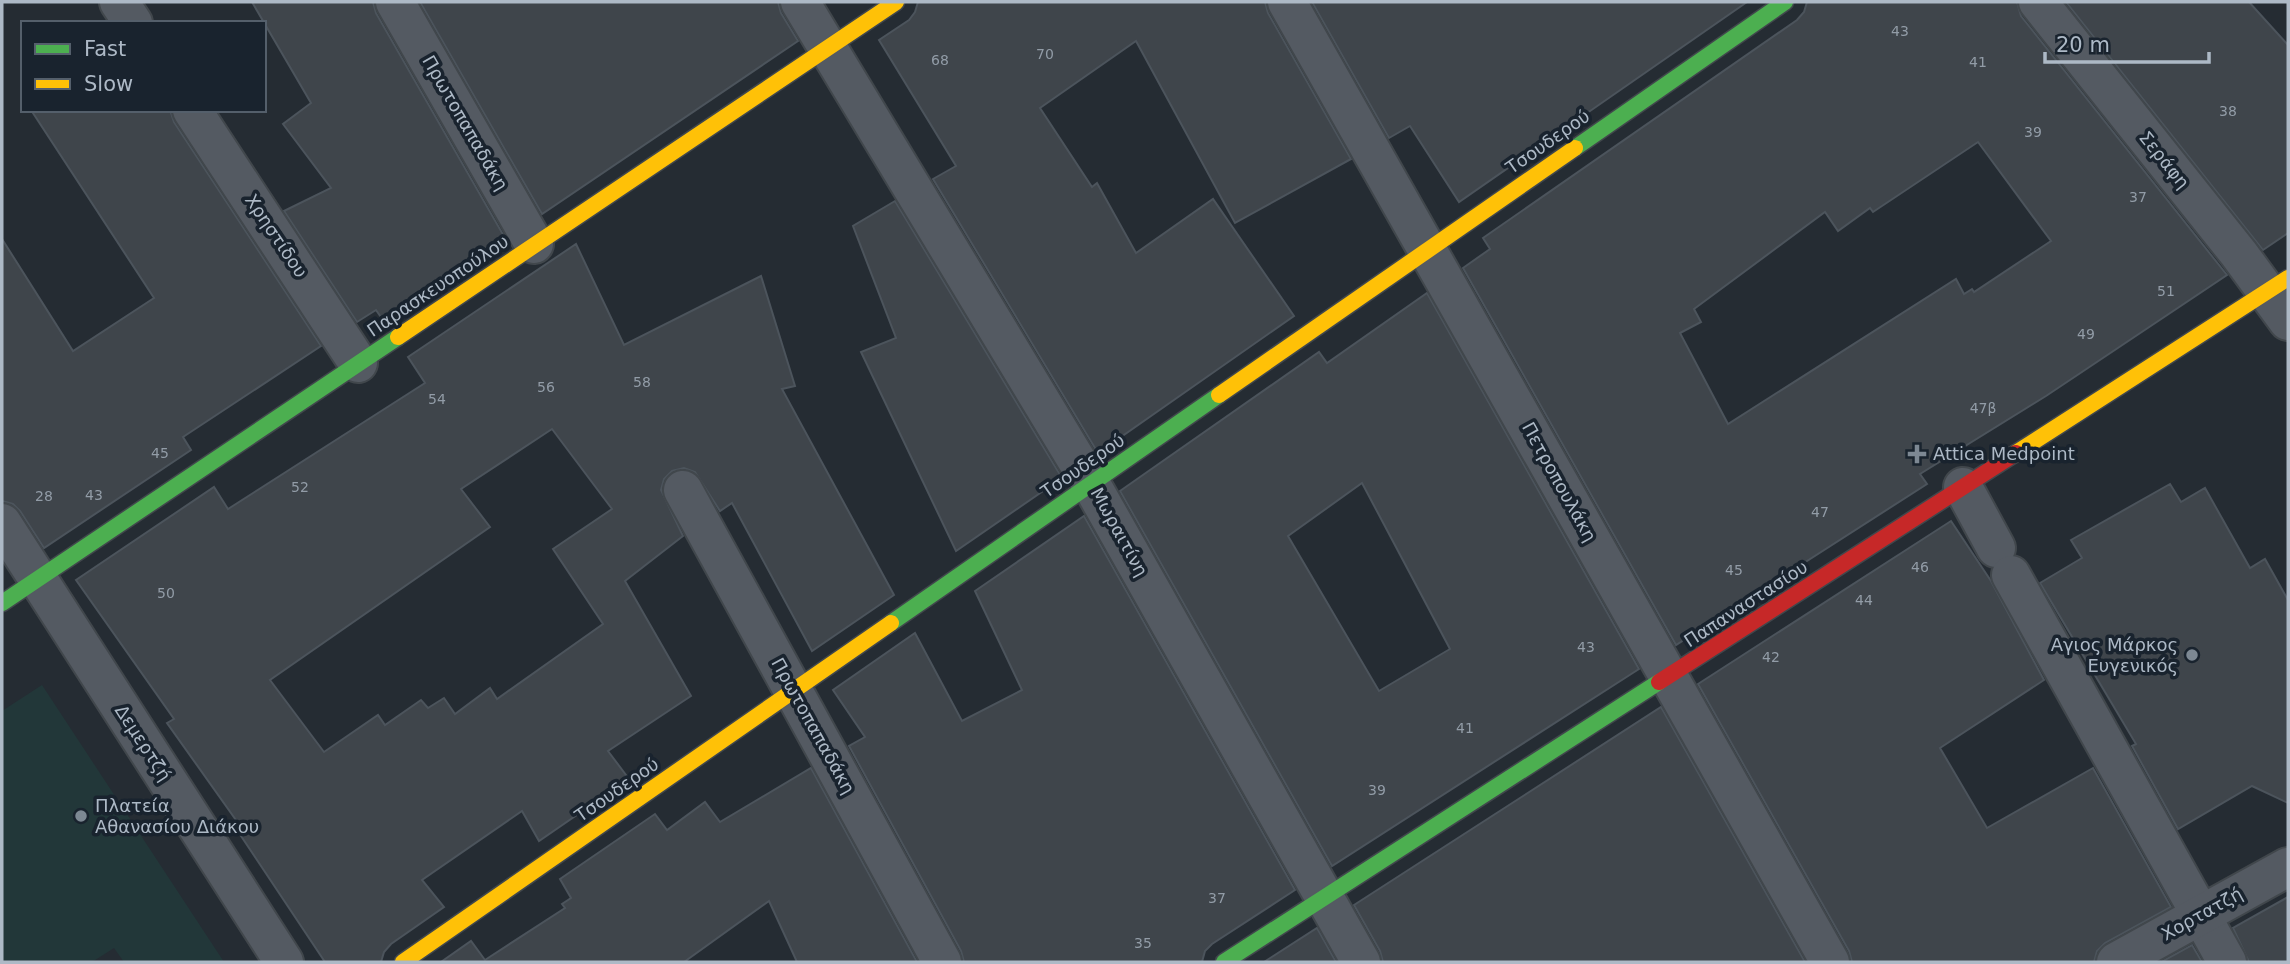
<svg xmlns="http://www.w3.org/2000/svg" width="2290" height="964" viewBox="0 0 2290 964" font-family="'DejaVu Sans',sans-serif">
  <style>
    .green { fill: #223739 }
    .building { fill: #3f454b; stroke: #4c545c; stroke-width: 2; fill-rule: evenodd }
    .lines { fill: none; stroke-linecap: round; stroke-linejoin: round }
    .street-casing { stroke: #41474c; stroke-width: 42 }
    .fast-casing { stroke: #41474c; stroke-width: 19 }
    .slow-casing { stroke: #41474c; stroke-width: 19 }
    .jam-casing { stroke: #41474c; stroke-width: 19 }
    .street { stroke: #545a62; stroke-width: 38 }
    .fast { stroke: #4caf50; stroke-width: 16 }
    .slow { stroke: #ffc107; stroke-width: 16 }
    .jam { stroke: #c62828; stroke-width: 16 }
    .poi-dot { fill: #7d8893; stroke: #19232e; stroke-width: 2.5 }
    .labels { text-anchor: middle; stroke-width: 7; stroke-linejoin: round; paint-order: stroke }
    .number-label { font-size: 14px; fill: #929ca7 }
    .street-label { font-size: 18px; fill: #adb9c6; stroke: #19232e }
    .poi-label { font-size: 18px; fill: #adb9c6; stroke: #19232e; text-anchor: start }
  </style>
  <rect width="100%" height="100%" fill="#252c33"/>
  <!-- green -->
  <polygon class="green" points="42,685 224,962 124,962 114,948 92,962 2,962 2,711"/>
  <!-- building -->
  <g class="building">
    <polygon points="252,2 373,2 376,13 505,238 383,320 376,310 357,322 284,211 331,188 283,124 311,103"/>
    <polygon points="420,2 778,2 781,13 798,41 542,214"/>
    <polygon points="918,2 1265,2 1268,13 1351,159 1235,223 1136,41 1040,108 1092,187 1097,183 1136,253 1213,199 1294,316 1098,453 933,179 956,166 879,40 909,20 915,12"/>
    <polygon points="1312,2 1747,2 1459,202 1410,126 1389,138"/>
    <path d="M1807 2H2017L2021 16 2227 275 2046 396 1920 474 1927 484 1676 645 1463 268 1490 249 1483 238 1797 20 1804 12ZM1978 142 2051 241 1974 292 1972 289 1964 294 1956 279 1728 424 1680 333 1701 322 1694 309 1825 212 1838 231 1870 208 1873 212Z"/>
    <polygon points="2066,2 2249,2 2288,45 2288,233 2263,250"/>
    <polygon points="31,110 170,110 174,122 321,346 183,437 191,450 44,548 20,511 13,504 2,501 2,239 73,351 154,298"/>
    <polygon points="895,201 1062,478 956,551 861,352 896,338 853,226"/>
    <path d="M576 244 624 345 761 276 795 386 782 389 894 595 812 651 732 503 720 511 695 472 684 468 672 471 664 479 661 490 683 536 625 581 691 696 608 751 629 779 539 841 522 811 422 880 444 907 391 944 384 952 381 962H325L239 833 243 830 167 723 174 719 76 580 214 487 228 509 425 383 408 357ZM552 429 612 509 553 549 603 624 497 699 490 688 455 714 444 698 428 708 421 700 385 725 378 715 324 752 270 680 490 527 461 489Z"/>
    <path d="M1427 293 1639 669 1332 866 1120 491 1319 352 1327 363ZM1362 483 1450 649 1379 691 1288 536Z"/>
    <polygon points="2170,484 2181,502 2205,488 2250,568 2265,559 2288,600 2288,803 2252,786 2178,829 2132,746 2136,744 2040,583 2082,558 2071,540"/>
    <polygon points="1084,516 1295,890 1212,944 1205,951 1202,962 964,962 961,951 849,746 865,737 833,690 915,633 962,721 1022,690 975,591"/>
    <polygon points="1951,521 1991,581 2044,680 1940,748 1987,828 2093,768 2171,907 2105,943 2097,951 2094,962 1852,962 1849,951 1698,684"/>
    <polygon points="1661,707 1805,962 1383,962 1380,951 1354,905"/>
    <polygon points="811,768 917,962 797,962 769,901 684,962 441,962 471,941 485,960 565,908 562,904 571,898 560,879 655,814 667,830 705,802 720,822"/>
    <polygon points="2288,897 2288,962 2249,962 2233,928"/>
    <polygon points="1317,928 1336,962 1264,962"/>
    <polygon points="2192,945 2202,962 2161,962"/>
  </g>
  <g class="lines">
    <defs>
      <g id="street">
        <polyline points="119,2 133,23"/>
        <polyline points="395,2 534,244"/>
        <polyline points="800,2 1091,484 1361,962"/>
        <polyline points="1287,2 1830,962"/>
        <polyline points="2038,2 2239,254 2288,321"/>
        <polyline points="192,110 358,363"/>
        <polyline points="1963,487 1996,548"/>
        <polyline points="683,490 942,962"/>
        <polyline points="2,523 284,962"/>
        <polyline points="2011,575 2227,962"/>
        <polyline points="2116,962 2288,867"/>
      </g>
      <g id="fast">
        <polyline points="1575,148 1785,2"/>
        <polyline points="2,603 398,337"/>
        <polyline points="891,623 1219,395"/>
        <polyline points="1224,962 1659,682"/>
      </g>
      <g id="slow">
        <polyline points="398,337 896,2"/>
        <polyline points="1219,395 1575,148"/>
        <polyline points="2016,453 2288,278"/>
        <polyline points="403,962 891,623"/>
      </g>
      <polyline id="jam" points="1659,682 2016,453"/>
    </defs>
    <!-- street casing -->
    <use href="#street" class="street-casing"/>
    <!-- fast casing -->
    <use href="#fast" class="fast-casing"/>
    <!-- slow casing -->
    <use href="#slow" class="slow-casing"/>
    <!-- jam casing -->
    <use href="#jam" class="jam-casing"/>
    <!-- street -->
    <use href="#street" class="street"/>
    <!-- fast -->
    <use href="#fast" class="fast"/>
    <!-- slow -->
    <use href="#slow" class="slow"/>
    <!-- jam -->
    <use href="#jam" class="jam"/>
  </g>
  <!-- markers -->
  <g class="poi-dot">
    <path d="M1913.5 443.5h7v7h7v7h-7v7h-7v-7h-7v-7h7z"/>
    <circle cx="2192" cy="655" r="7"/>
    <circle cx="81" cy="816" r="7"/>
  </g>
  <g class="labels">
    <!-- number labels -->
    <g class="number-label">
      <text x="1900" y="36">43</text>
      <text x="1045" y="59">70</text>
      <text x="940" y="65">68</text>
      <text x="1978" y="67">41</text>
      <text x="2228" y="116">38</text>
      <text x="2033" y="137">39</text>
      <text x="2138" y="202">37</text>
      <text x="2166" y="296">51</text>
      <text x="2086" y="339">49</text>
      <text x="642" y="387">58</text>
      <text x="546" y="392">56</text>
      <text x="437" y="404">54</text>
      <text x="1983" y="413">47β</text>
      <text x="160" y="458">45</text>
      <text x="300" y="492">52</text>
      <text x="94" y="500">43</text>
      <text x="44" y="501">28</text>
      <text x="1820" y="517">47</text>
      <text x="1920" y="572">46</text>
      <text x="1734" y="575">45</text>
      <text x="166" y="598">50</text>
      <text x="1864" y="605">44</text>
      <text x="1586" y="652">43</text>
      <text x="1771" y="662">42</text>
      <text x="1465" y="733">41</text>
      <text x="1377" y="795">39</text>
      <text x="1217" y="903">37</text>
      <text x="1143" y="948">35</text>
    </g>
    <!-- street labels -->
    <g class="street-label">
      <text transform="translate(465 123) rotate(60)" y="6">Πρωτοπαπαδάκη</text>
      <text transform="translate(1548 142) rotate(-35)" y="6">Τσουδερού</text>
      <text transform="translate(2164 160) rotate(51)" y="6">Σεράφη</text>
      <text transform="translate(276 236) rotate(56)" y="6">Χρηστίδου</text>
      <text transform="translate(438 286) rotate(-34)" y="6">Παρασκευοπούλου</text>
      <text transform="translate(1083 466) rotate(-35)" y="6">Τσουδερού</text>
      <text transform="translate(1559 482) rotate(61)" y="6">Πετροπουλάκη</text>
      <text transform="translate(1119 532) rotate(61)" y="6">Μωραιτίνη</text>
      <text transform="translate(1746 604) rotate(-33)" y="6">Παπαναστασίου</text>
      <text transform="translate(813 726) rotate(61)" y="6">Πρωτοπαπαδάκη</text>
      <text transform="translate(143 743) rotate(57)" y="6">Δεμερτζή</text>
      <text transform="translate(617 790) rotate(-35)" y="6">Τσουδερού</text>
      <text transform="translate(2202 914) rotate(-29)" y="6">Χορτατζή</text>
    </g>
    <!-- poi labels -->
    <g class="poi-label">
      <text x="1933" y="460">Attica Medpoint</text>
      <text x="2178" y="651" text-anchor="end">Αγιος Μάρκος<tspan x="2178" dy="21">Ευγενικός</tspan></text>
      <text x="95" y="812">Πλατεία<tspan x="95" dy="21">Αθανασίου Διάκου</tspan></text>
    </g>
  </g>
  <!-- border -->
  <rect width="2290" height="964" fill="none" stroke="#adb9c6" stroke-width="7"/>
  <!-- legend -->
  <rect x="21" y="21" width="245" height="91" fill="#19232e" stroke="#545f6b" stroke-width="2"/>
  <rect x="35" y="44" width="35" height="10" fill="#4caf50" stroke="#545f6b" stroke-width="2"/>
  <text x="84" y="56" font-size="21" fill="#adb9c6">Fast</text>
  <rect x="35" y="79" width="35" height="10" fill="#ffc107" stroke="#545f6b" stroke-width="2"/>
  <text x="84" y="91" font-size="21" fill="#adb9c6">Slow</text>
  <!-- scale -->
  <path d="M2045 52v10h164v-10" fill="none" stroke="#adb9c6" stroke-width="3.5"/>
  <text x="2056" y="52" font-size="21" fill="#adb9c6" stroke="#19232e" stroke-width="5" paint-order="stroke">20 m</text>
</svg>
